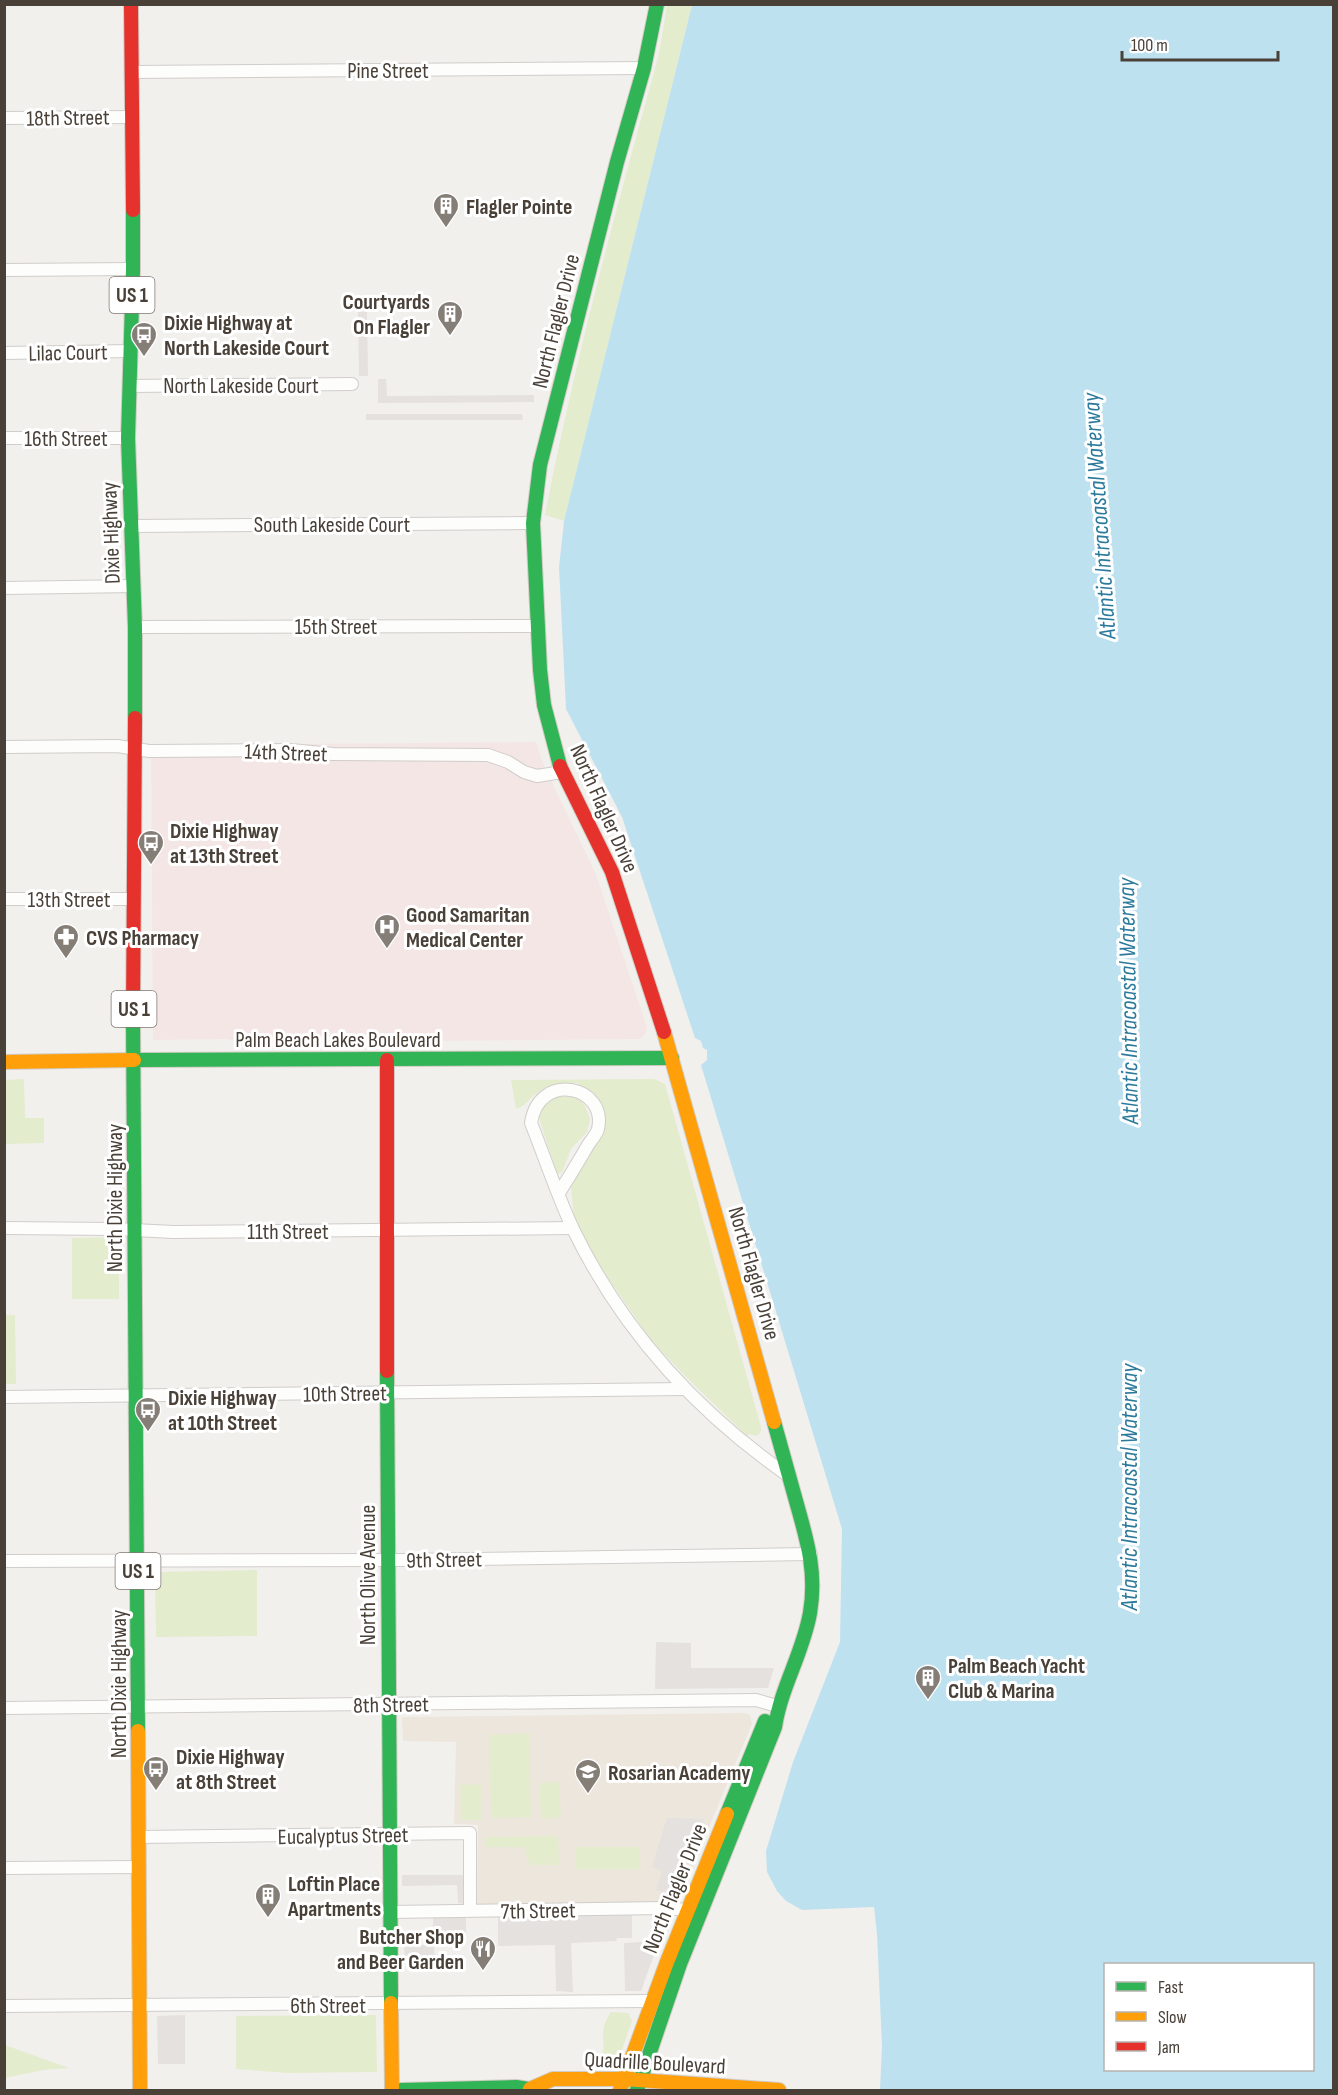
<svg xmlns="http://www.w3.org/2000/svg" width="1338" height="2095" viewBox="0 0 1338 2095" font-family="'Sofia Sans Condensed',sans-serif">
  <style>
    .education { fill: #ede6dc }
    .medical { fill: #f4e6e4 }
    .green { fill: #e3eccd }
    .parking { fill: #e4e1de }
    .water { fill: #bee1f0; fill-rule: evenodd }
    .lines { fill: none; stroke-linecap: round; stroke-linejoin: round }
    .street-casing { stroke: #d0cdca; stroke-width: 14 }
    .fast-casing { stroke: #d1ccc4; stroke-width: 16 }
    .slow-casing { stroke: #d1ccc4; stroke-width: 16 }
    .jam-casing { stroke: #d1ccc4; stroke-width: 16 }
    .street { stroke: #fdfdfc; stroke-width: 12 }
    .fast { stroke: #30b455; stroke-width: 14 }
    .slow { stroke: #ff9f0a; stroke-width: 14 }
    .jam { stroke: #e5322d; stroke-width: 14 }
    .labels { text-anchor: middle; stroke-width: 6; stroke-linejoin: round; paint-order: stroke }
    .shield { fill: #fff; stroke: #807974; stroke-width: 1.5 }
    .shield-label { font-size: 21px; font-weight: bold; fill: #494038 }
    .street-label { font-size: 22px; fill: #494038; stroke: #fff }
    .poi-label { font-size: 22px; font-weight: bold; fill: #494038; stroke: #fff; text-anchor: start }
    .water-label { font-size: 24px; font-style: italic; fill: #2b7a9c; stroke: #fff }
  </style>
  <rect width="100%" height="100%" fill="#f2f0ed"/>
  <!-- education -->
  <polygon class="education" points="743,1713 750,1715 752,1724 678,1902 477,1905 478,1825 454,1824 456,1742 403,1741 402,1717"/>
  <!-- medical -->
  <polygon class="medical" points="536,742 544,766 596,874 647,1027 645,1034 640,1039 247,1043 226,1039 153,1040 151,745"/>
  <!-- green -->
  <g class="green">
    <path d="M667 5H692L564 521 545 515C575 359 617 206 659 54Z"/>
    <polygon points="24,1079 25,1118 44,1118 44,1143 5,1144 5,1080"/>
    <path d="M654 1079 665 1084 761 1427V1432L757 1436 749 1434 747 1436 684 1375 651 1340 606 1275 574 1219 571 1187 602 1132V1107L578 1083C560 1083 546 1084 532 1097 527 1102 523 1107 516 1109L511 1080Z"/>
    <polygon points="574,1096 584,1104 590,1119 587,1132 571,1149 562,1172 557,1174 539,1118 544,1103 554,1097"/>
    <polygon points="119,1237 119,1299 72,1299 72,1238"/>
    <polygon points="4,1315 15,1315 16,1384 5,1384"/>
    <polygon points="257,1570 257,1636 156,1637 155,1572"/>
    <polygon points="529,1733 531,1817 491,1818 489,1735"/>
    <polygon points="559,1782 561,1817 541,1819 539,1783"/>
    <polygon points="481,1784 481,1820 461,1820 460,1785"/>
    <polygon points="558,1836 559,1865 530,1865 524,1847 486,1847 486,1837"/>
    <rect x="575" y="1847" width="64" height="22"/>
    <path d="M611 2012 628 2013 632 2021 621 2053 615 2056 611 2065H599C610 2045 595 2034 611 2012Z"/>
    <polygon points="376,2015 377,2072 288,2073 236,2069 236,2016"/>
    <polygon points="5,2045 69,2068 43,2070 5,2078"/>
  </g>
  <!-- parking -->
  <g class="parking">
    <polygon points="358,310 367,310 368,376 359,376"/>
    <polygon points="378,379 386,379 387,396 534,395 534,402 378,403"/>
    <polygon points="366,414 522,414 523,420 366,420"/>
    <polygon points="656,1642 691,1643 691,1668 774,1668 768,1688 655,1689"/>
    <polygon points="667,1818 704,1819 676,1893 656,1891 662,1871 652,1867"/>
    <polygon points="402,1875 467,1875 466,1904 458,1903 457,1885 402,1886"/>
    <polygon points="632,1913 632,1938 617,1938 616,1941 571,1943 573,1992 556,1991 555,1945 498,1946 498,1917"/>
    <polygon points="466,1916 466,1943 433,1944 433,1917"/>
    <polygon points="659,1941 641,1991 625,1991 624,1943"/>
    <polygon points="404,1945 434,1945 435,1962 405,1963"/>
    <polygon points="185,2015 185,2064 158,2064 157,2016"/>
  </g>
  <!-- water -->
  <path class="water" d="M692 5H1333V2090H880L882 2046 877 1934 874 1907 802 1910 786 1901 777 1891 767 1872 766 1851 793 1762 840 1642 842 1529 701 1065 707 1060V1050L703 1048 701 1041 695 1038 622 817 566 709 559 567 564 521ZM1106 1964H1312V2070H1106Z"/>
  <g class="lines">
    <defs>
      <g id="street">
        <polyline points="132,72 644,68"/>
        <polyline points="4,118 132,117"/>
        <polyline points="4,270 133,269"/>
        <polyline points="4,353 131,351"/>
        <polyline points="130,386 352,384"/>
        <polyline points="4,438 128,438"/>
        <polyline points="131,526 533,523"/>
        <polyline points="4,588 134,586"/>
        <polyline points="135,627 538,626"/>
        <polyline points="4,747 117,746 149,751 291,750 333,754 488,755 508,762 524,772 537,776 562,772"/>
        <polyline points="4,899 134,899"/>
        <path d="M559 1193C569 1177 579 1161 588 1145 591 1140 597 1134 598 1129 608 1086 539 1070 531 1123 545 1158 557 1195 573 1229 622 1330 698 1413 790 1477"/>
        <polyline points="4,1228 115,1229 173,1232 572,1228"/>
        <polyline points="4,1397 685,1389"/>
        <polyline points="4,1561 401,1560 811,1554"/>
        <polyline points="4,1708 756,1700 777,1706"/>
        <polyline points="139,1837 470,1833 470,1910"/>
        <polyline points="4,1868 139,1867"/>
        <polyline points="389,1912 665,1908 687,1910"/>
        <polyline points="4,2006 652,2001"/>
      </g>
      <g id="fast">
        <polyline points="133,210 133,269 128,438 135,627 135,718"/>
        <polyline points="560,766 544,705 540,670 533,523 540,465 617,162 644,68 657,4"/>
        <polyline points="133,1017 138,1731"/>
        <polyline points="134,1060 672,1058"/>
        <polyline points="387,1371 391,2003"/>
        <polyline points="727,1814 765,1721"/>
        <polyline points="401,2090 516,2087 535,2090"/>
        <path d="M637 2090 680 1964 775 1727C781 1687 803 1653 810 1613 817 1572 807 1540 796 1501 789 1475 781 1448 774 1422"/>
      </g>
      <g id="slow">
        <polyline points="664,1032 774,1422"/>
        <polyline points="4,1062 134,1060"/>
        <polyline points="138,1731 140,2090"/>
        <polyline points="391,2003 392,2090"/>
        <polyline points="530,2089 553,2079 624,2079 779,2090"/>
        <polyline points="620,2090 667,1962 727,1814"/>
      </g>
      <g id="jam">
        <polyline points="131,4 133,210"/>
        <polyline points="560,766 612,872 664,1032"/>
        <polyline points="133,1017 135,718"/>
        <polyline points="387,1060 387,1371"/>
      </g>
    </defs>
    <!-- street casing -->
    <use href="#street" class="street-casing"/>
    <!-- fast casing -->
    <use href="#fast" class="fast-casing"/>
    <!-- slow casing -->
    <use href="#slow" class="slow-casing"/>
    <!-- jam casing -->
    <use href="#jam" class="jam-casing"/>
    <!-- street -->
    <use href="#street" class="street"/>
    <!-- fast -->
    <use href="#fast" class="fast"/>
    <!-- slow -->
    <use href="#slow" class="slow"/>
    <!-- jam -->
    <use href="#jam" class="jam"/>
  </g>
  <!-- icons -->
  <defs>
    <symbol id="building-pin" viewBox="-11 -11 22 30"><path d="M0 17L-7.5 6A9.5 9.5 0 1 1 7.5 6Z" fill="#847e77" stroke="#fff"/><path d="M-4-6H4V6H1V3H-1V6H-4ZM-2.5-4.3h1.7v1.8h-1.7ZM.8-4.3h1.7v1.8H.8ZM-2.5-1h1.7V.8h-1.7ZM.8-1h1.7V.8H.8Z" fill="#fff"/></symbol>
    <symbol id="bus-pin" viewBox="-11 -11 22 30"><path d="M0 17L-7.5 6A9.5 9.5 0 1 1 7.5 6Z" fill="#847e77" stroke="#fff"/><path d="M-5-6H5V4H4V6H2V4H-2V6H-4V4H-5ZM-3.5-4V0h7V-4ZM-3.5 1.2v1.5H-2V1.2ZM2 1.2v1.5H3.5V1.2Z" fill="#fff"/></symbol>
    <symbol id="hospital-pin" viewBox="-11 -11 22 30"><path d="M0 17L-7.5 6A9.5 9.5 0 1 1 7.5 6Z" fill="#847e77" stroke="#fff"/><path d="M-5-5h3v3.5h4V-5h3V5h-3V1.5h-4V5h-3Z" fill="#fff"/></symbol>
    <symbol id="pharmacy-pin" viewBox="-11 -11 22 30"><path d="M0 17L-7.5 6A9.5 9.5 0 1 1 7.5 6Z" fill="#847e77" stroke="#fff"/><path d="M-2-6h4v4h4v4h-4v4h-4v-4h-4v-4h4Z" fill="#fff"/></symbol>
    <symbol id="school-pin" viewBox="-11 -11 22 30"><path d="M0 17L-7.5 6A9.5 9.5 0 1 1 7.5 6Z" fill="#847e77" stroke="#fff"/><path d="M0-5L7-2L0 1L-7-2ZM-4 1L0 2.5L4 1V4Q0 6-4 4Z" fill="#fff"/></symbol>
    <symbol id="restaurant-pin" viewBox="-11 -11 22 30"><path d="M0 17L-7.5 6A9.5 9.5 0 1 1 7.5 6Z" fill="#847e77" stroke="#fff"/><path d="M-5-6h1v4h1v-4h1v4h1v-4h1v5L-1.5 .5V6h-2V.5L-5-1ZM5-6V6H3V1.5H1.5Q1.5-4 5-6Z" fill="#fff"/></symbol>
  </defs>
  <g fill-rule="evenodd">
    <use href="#building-pin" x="431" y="191" width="30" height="40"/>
    <use href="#building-pin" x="435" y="299" width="30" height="40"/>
    <use href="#bus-pin" x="129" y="320" width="30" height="40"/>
    <use href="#bus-pin" x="136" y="828" width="30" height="40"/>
    <use href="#hospital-pin" x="372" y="912" width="30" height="40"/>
    <use href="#pharmacy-pin" x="51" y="922" width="30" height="40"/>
    <use href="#bus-pin" x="133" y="1395" width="30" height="40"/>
    <use href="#building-pin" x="913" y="1663" width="30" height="40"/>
    <use href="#bus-pin" x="141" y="1754" width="30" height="40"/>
    <use href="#school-pin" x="573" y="1757" width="30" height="40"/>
    <use href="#building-pin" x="253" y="1881" width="30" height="40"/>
    <use href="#restaurant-pin" x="468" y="1934" width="30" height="40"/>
  </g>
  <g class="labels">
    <!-- shield labels -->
    <g class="shield">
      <rect x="109.5" y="277" width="45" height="36" rx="4.5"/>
      <rect x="111.5" y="991" width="45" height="36" rx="4.5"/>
      <rect x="115.5" y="1553" width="45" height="36" rx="4.5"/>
    </g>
    <g class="shield-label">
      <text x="132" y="302">US 1</text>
      <text x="134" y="1016">US 1</text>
      <text x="138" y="1578">US 1</text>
    </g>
    <!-- street labels -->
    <g class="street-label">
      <text x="388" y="78">Pine Street</text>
      <text transform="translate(68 117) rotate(-1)" y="8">18th Street</text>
      <text transform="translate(555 321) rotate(-76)" y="8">North Flagler Drive</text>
      <text transform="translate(68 352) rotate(-1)" y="8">Lilac Court</text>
      <text x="241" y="393">North Lakeside Court</text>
      <text x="66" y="446">16th Street</text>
      <text x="332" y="532">South Lakeside Court</text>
      <text transform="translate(110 533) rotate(-92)" y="8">Dixie Highway</text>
      <text x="336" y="634">15th Street</text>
      <text transform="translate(286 752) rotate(2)" y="8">14th Street</text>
      <text transform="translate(605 808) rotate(66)" y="8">North Flagler Drive</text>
      <text x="69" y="907">13th Street</text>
      <text x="338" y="1047">Palm Beach Lakes Boulevard</text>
      <text transform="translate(114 1198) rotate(-90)" y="8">North Dixie Highway</text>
      <text x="288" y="1239">11th Street</text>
      <text transform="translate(755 1273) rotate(74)" y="8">North Flagler Drive</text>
      <text transform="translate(345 1393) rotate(-1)" y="8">10th Street</text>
      <text transform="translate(444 1559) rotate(-1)" y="8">9th Street</text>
      <text transform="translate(367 1575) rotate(-90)" y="8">North Olive Avenue</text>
      <text transform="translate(118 1684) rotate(-90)" y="8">North Dixie Highway</text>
      <text transform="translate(391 1704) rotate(-1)" y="8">8th Street</text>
      <text transform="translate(343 1835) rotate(-1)" y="8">Eucalyptus Street</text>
      <text transform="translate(674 1888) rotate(-68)" y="8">North Flagler Drive</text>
      <text transform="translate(538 1910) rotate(-1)" y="8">7th Street</text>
      <text x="328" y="2013">6th Street</text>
      <text transform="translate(655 2062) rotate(3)" y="8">Quadrille Boulevard</text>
    </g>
    <!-- poi labels -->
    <g class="poi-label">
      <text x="466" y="214">Flagler Pointe</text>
      <text x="430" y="309" text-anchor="end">Courtyards<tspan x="430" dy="25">On Flagler</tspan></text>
      <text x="164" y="330">Dixie Highway at<tspan x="164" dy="25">North Lakeside Court</tspan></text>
      <text x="170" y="838">Dixie Highway<tspan x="170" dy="25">at 13th Street</tspan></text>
      <text x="406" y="922">Good Samaritan<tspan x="406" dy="25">Medical Center</tspan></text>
      <text x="86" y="945">CVS Pharmacy</text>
      <text x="168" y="1405">Dixie Highway<tspan x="168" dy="25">at 10th Street</tspan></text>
      <text x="948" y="1673">Palm Beach Yacht<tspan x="948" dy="25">Club &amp; Marina</tspan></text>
      <text x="176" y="1764">Dixie Highway<tspan x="176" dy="25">at 8th Street</tspan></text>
      <text x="608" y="1780">Rosarian Academy</text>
      <text x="288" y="1891">Loftin Place<tspan x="288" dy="25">Apartments</tspan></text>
      <text x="464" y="1944" text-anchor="end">Butcher Shop<tspan x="464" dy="25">and Beer Garden</tspan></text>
    </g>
    <!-- water labels -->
    <g class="water-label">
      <text transform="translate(1099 516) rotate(-94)" y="8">Atlantic Intracoastal Waterway</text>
      <text transform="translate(1128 1001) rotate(-91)" y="8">Atlantic Intracoastal Waterway</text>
      <text transform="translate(1129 1487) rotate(-90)" y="8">Atlantic Intracoastal Waterway</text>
    </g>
  </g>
  <!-- border -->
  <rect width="1338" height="2095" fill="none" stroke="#494038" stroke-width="12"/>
  <!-- legend -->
  <rect x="1104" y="1963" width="210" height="108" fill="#ffffff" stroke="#b6b3af" stroke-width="1.5"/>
  <rect x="1116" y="1982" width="30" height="9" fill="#30b455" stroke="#b6b3af" stroke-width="1.5"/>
  <text x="1158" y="1993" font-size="18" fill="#494038">Fast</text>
  <rect x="1116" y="2012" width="30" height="9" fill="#ff9f0a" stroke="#b6b3af" stroke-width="1.5"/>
  <text x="1158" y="2023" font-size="18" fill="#494038">Slow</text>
  <rect x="1116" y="2042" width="30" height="9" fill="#e5322d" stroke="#b6b3af" stroke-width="1.5"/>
  <text x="1158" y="2053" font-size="18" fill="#494038">Jam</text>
  <!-- scale -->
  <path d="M1122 51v9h156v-9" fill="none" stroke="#494038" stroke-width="3"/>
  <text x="1131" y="51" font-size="18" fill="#494038" stroke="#ffffff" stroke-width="4.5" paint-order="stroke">100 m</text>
</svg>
